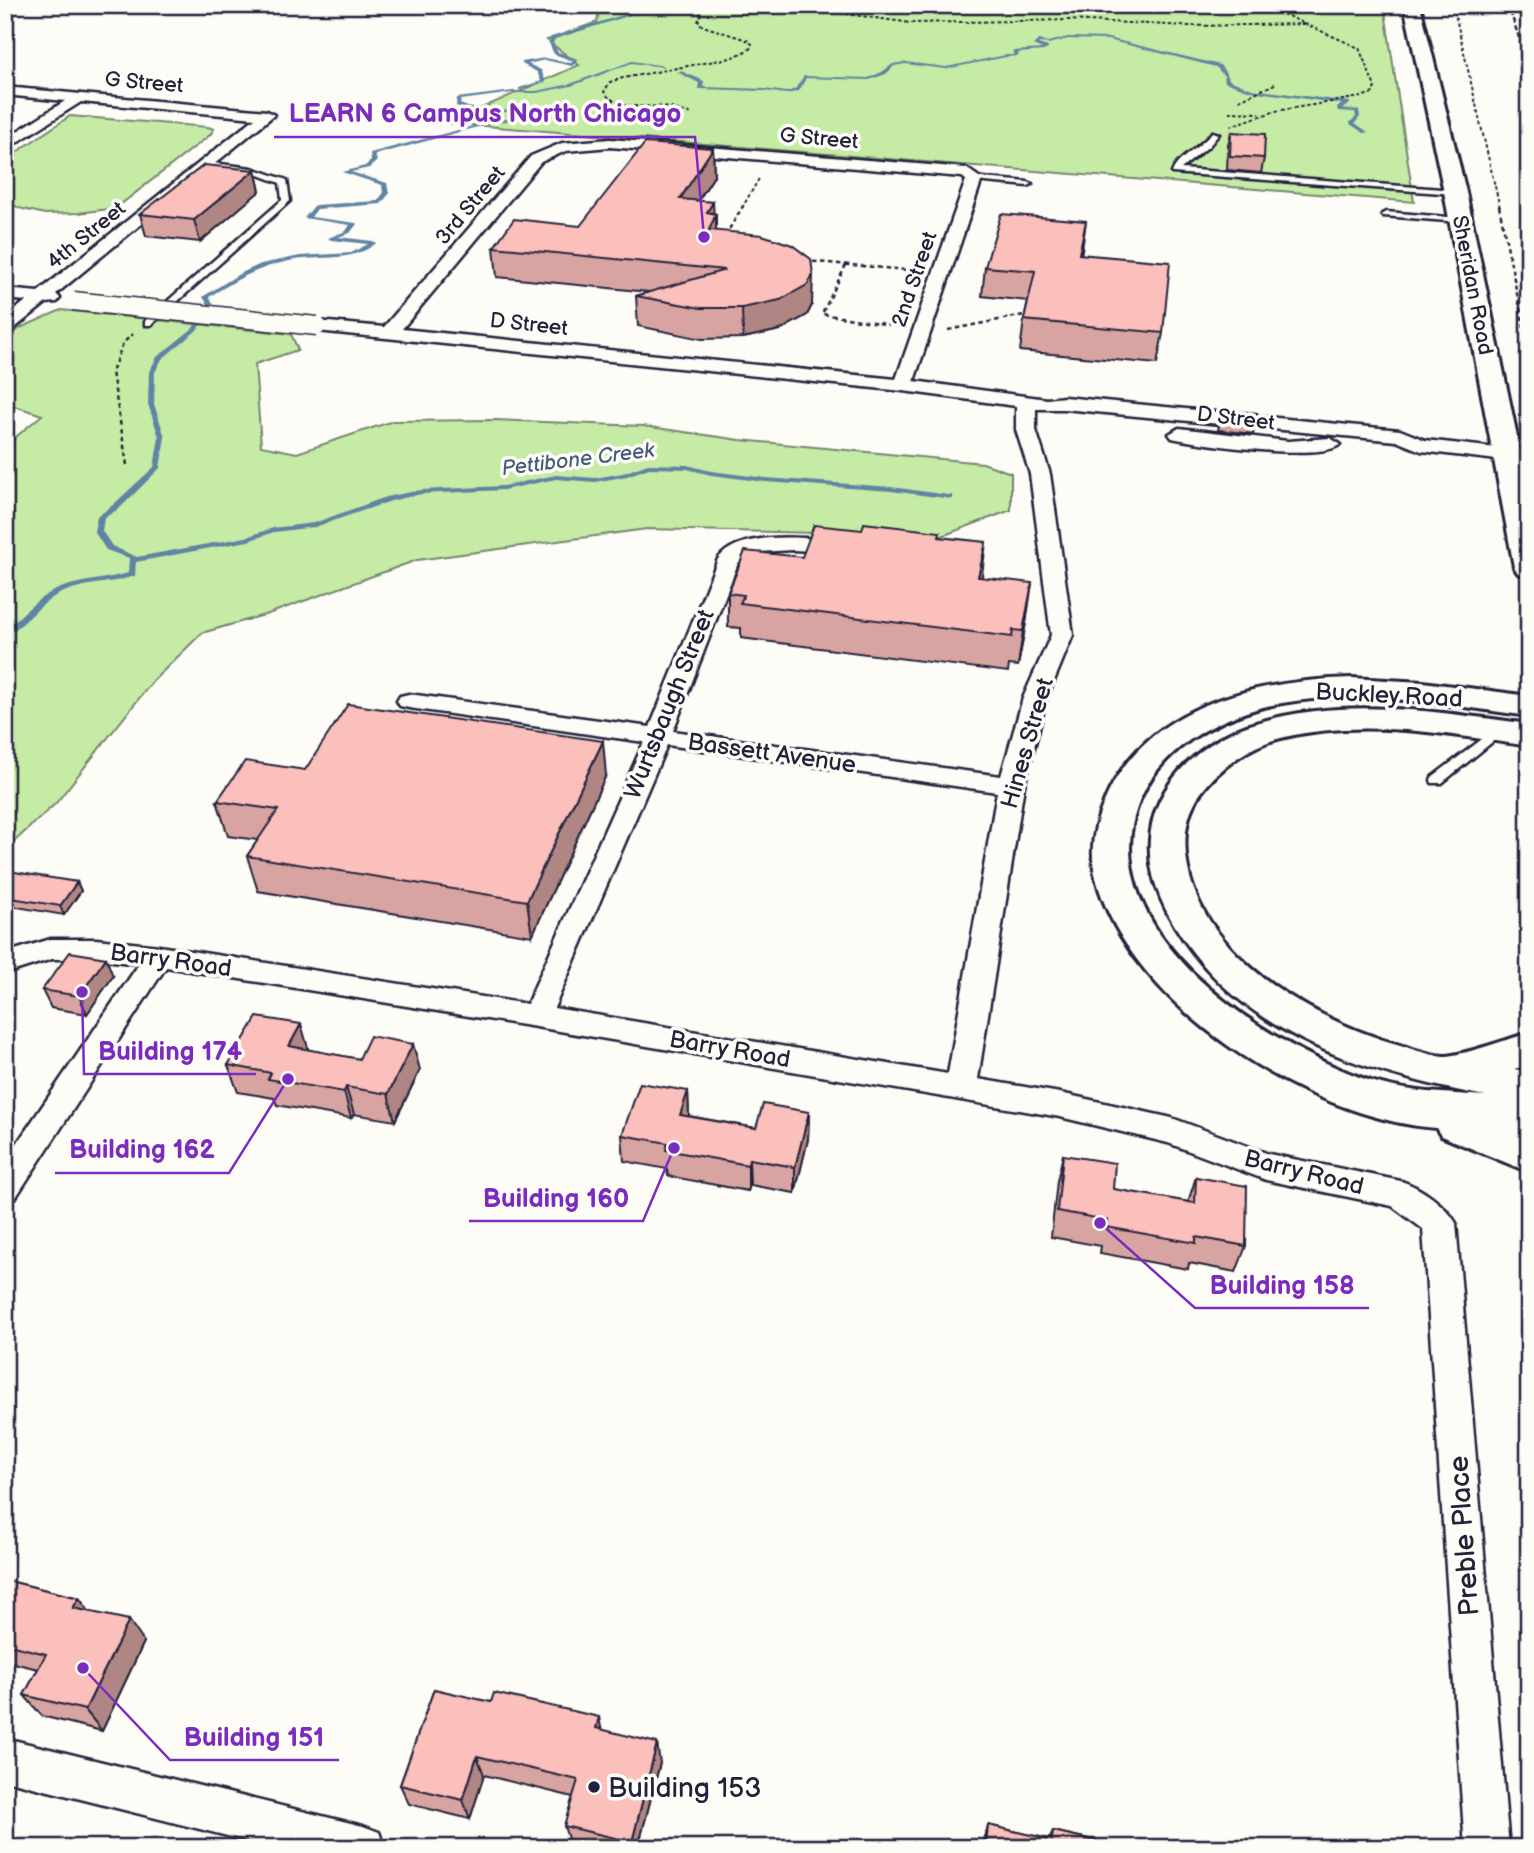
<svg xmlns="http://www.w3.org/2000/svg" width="1534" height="1853" viewBox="0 0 1534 1853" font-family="'Balsamiq Sans',sans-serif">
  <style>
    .green { fill: #c5eba5; stroke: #748670; stroke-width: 2 }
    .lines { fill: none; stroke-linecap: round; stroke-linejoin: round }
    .stream { fill: #6084a3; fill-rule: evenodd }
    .service-casing { stroke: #22223b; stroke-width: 5 }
    .minor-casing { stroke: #22223b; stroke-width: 5 }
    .secondary-casing { stroke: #22223b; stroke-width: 6 }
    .trunk-casing { stroke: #22223b; stroke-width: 6 }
    .path-far1 { stroke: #22223b; stroke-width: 2; stroke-dasharray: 3.5 2.5; stroke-linecap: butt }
    .path { stroke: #22223b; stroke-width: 2.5; stroke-dasharray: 4.5 3.5; stroke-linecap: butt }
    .service { fill: #fdfcf7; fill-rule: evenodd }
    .minor { fill: #fdfcf7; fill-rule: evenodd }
    .secondary { fill: #fdfcf7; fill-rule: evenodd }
    .trunk { fill: #fdfcf7; fill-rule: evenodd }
    .rail { stroke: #22223b; stroke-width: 2.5; stroke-dasharray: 5 2.5; stroke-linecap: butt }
    .minor-bridge-casing { stroke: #22223b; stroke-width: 21; stroke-linecap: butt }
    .minor-bridge { stroke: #fdfcf7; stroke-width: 18 }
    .wall { fill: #d8a4a2; stroke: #22223b; stroke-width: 2 }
    .shaded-wall { fill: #b08684; stroke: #22223b; stroke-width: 2 }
    .building { fill: #fbbfbc; stroke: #22223b; stroke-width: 2 }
    .poi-dot { fill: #22223b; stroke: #fdfcf7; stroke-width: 2.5 }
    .labels { text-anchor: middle; stroke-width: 7; stroke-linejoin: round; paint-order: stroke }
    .far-street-label { font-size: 21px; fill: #22223b; stroke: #fdfcf7 }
    .far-water-label { font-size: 21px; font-style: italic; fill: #465b78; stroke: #fdfcf7 }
    .street-label { font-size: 24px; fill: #22223b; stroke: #fdfcf7 }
    .near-street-label { font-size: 28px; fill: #22223b; stroke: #fdfcf7 }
    .near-poi-label { font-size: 28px; fill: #22223b; stroke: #fdfcf7; text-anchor: start }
    .leader { fill: none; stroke: #7b2cbf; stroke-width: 2.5 }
    .callout-dot { fill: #7b2cbf; stroke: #fdfcf7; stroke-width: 2.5 }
    .callout-label { font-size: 26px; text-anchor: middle; font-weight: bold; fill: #7b2cbf; stroke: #fdfcf7; stroke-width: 7; stroke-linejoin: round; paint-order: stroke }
  </style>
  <rect width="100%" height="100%" fill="#fdfcf7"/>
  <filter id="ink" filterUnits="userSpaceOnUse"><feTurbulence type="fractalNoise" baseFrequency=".0143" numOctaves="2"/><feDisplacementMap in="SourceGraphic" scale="14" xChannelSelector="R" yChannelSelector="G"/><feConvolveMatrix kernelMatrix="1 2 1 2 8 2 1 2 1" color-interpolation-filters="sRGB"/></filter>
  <g filter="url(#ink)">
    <!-- green -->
    <g class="green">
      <polygon points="600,5 1384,5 1414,202 448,123 579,65 547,40 597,22"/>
      <polygon points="70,116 208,127 214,129 210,135 116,208 79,213 45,214 19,208 5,200 5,160"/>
      <polygon points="61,310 291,334 298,350 255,364 261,446 297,453 393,421 496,420 643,426 740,440 983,463 1011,473 1011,510 942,536 647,529 417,560 268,614 202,633 153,681 56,803 5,850 5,446 42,415 5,403 5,341 20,328"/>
    </g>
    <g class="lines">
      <!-- stream -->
      <g class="stream">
        <polygon points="634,5 638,5 638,9 628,16 555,39 553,43 558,52 578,59 578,61 572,66 545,60 528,64 541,70 546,82 519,90 519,88 541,81 537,72 522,64 522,62 545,58 571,63 573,61 554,54 549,43 551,37 626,14 634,9"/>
        <polygon points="1068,37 1108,38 1220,65 1228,76 1229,80 1252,89 1350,102 1350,104 1342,109 1359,110 1360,117 1355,123 1368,132 1364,133 1350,124 1350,122 1356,117 1355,112 1338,111 1337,107 1342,104 1251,91 1225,82 1224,76 1216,67 1108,40 1068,39 1048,44 1040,43 1038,44 1048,47 1048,49 1043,51 1018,53 1019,56 1006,57 946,69 905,64 894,66 886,74 869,80 806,78 799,91 787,94 764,91 700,89 698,88 699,83 677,72 681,71 704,81 703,87 764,89 787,92 795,89 804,76 868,78 882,72 893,64 905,62 946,67 1006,55 1014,55 1012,52 1014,51 1042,49 1033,45 1039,40 1048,42"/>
        <path d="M632 61 665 66 663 67 632 63 571 86 537 93H513L461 100 460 104C488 116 517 108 545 107L547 108 535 116 485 125 375 155 377 161 369 168 351 172 387 183 389 194 381 204 317 209 311 217 356 223 357 224 350 233 338 237 373 241 376 243 375 244C351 263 318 255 289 261 259 267 235 280 209 297L215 306 214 307 196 331 162 359 155 372 154 404 165 437 160 468 120 508 104 518 102 531 112 546 137 557 246 537 273 528 314 523 386 497 421 490 503 486 556 475 595 478 623 473 648 464 687 465 711 471 766 478 891 487 949 495H952V499L891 491 766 482 711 475 687 469 649 468 627 476 595 482 556 479 503 490 421 494 391 501 315 527 274 532 248 541 136 562 135 576C111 584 84 583 61 593 39 603 26 625 5 636V630C22 615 37 597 58 589 80 580 105 580 128 573L129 558 106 550 94 531 97 517 114 504 154 467 159 437 148 404 149 372 157 357 192 329 209 306 203 297 204 296 239 274 261 264 300 256 351 253 368 244 331 240 328 238 346 231 350 225 304 218 315 205 377 201 383 194 382 185 342 172 365 166 371 161 370 153 485 123 532 114 539 110C510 111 484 117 456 106L457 98 513 91H537L570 84Z"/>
      </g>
      <defs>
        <g id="service">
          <polygon points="787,6 789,9 779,9 780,8"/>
          <path d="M1212 132 1219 134 1209 146 1181 169 1455 190 1459 192 1455 194 1172 173C1177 157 1202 147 1212 132Z"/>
          <polygon points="204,162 252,168 287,180 290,201 151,325 145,325 145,321 282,200 280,183 251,172 204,166"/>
          <polygon points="971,177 1028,182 1032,184 1028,186 974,181 970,179"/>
          <polygon points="1386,212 1460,218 1464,220 1460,222 1383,216 1382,214"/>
          <polygon points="1498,727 1504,731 1502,734 1442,783 1432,783 1431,780 1432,777"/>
        </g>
        <g id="minor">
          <polygon points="5,87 267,111 274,115 56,294 60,298 57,302 46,303 11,331 5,332 5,318 26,301 5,299 5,289 38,292 255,118 81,102 5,150 5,139 65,101 5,95"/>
          <path d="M610 139 966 168 982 179 914 381 1047 399 1064 397 1400 430 1425 440 1506 449 1513 451 1516 455 1513 459 1506 461 1421 451 1396 441 1064 409H1036V430L1050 474 1073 635 1047 698 1024 786 978 1079 1060 1093 1172 1118 1269 1154 1401 1181C1420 1187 1446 1205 1456 1223L1509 1848H1465L1423 1229 1392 1206 1266 1180 1168 1143 1060 1117 536 1027 166 967 16 1197 5 1201V1161L139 964 96 959H52L5 974V953L51 939H96L159 946 527 1004 644 742 409 708 400 706 397 701 400 696 409 694 650 727 718 559C740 528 813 539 846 541L854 542 857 547 854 552 846 553 793 550 758 552 738 563 673 731 1001 776 1023 698 1051 635 1030 474 1016 430V406L903 391 317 331 308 326 317 321 384 327 531 156 562 143ZM610 147 962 177 966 180 896 379 402 329 541 162 566 151ZM667 745 997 792 948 1074 554 1008Z"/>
          <path d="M1179 428 1288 441 1330 438 1340 444C1326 462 1197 444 1172 438L1169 434Z"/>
          <polygon points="5,1738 363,1826 379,1832 385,1848 275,1848 5,1780"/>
        </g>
        <polygon id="secondary" points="1404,5 1420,5 1466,192 1529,494 1529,576 1518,573 1514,567 1444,192"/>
        <path id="trunk" d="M1351 678 1423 682 1529 696V716C1447 705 1364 689 1282 703 1231 712 1172 740 1146 787 1074 922 1263 1045 1371 1081 1409 1093 1446 1093 1485 1096 1367 1073 1241 1036 1175 926 1154 891 1143 856 1154 816 1167 771 1212 736 1256 723 1345 696 1438 712 1529 724V746C1447 734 1362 718 1281 738 1248 746 1219 768 1200 794 1187 812 1184 833 1186 855 1195 951 1307 1017 1390 1042 1406 1046 1430 1057 1447 1056 1470 1053 1505 1040 1529 1033V1065L1514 1069 1529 1072V1172L1441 1136 1436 1128C1309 1118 1129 1007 1096 878 1089 851 1094 825 1105 800 1146 704 1256 681 1351 678Z"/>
      </defs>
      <!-- service casing -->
      <use href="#service" class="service-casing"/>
      <!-- minor casing -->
      <use href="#minor" class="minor-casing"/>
      <!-- secondary casing -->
      <use href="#secondary" class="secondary-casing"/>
      <!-- trunk casing -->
      <use href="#trunk" class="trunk-casing"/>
      <!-- path-far1 -->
      <g class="path-far1">
        <path d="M692 5 701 13 698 22 703 26 747 40 752 44 750 49 731 58 623 78 610 82 604 92C619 111 643 105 664 107 674 108 684 112 693 114"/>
        <polyline points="754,5 764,8"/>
        <polyline points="1453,5 1500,208"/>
        <polyline points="804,8 911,23 1068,20 1189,26 1306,24"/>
        <polyline points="1239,100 1277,83"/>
        <polyline points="1229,112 1260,113"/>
        <polyline points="1230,126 1276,111 1361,97 1373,93 1375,87 1359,48 1263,5"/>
        <polyline points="742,208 760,177"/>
      </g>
      <!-- path -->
      <g class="path">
        <polyline points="1499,206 1529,352"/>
        <polyline points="725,236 743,206"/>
        <polyline points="805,261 919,271"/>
        <polyline points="846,265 822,314 898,326"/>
        <polyline points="948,330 1029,314"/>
        <polyline points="127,465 112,372 123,343 133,334"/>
      </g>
      <!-- service -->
      <use href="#service" class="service"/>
      <!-- minor -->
      <use href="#minor" class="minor"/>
      <!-- secondary -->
      <use href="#secondary" class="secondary"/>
      <!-- trunk -->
      <use href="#trunk" class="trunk"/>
      <!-- rail -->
      <polyline class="rail" points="1508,5 1529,67"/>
      <defs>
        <polyline id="minor-bridge" points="73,301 317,326"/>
      </defs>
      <!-- minor-bridge casing -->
      <use href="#minor-bridge" class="minor-bridge-casing"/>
      <!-- minor-bridge -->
      <use href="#minor-bridge" class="minor-bridge"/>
    </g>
    <!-- wall -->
    <g class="wall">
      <polygon points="1231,132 1264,158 1261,173 1227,170 1228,145"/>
      <polygon points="713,148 714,176 698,201 713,202 713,213 716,214 716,231 812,305 807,315 780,330 743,338 702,339 638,326 636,296 649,292 497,277 494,247 580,226"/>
      <polygon points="255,170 260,191 200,242 146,236 140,214"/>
      <polygon points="1081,254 1163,333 1157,364 1020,351 1024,320 1028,301 982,296 985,267"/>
      <polygon points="1222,410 1257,418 1253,434 1218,430"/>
      <polygon points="862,530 940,537 982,577 1027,617 1018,666 1009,665 1008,672 741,638 741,628 728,627 728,593"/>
      <polygon points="305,770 606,775 532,936 258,891 247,856 258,840 228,836 217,801"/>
      <polygon points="5,874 77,882 81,891 64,915 5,905"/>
      <polygon points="113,976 87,1014 51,1008 42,990"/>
      <polygon points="309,1050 420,1070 395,1121 354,1114 351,1118 277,1105 274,1098 238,1092 228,1065"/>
      <polygon points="688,1091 689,1116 756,1128 809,1112 808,1139 795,1193 750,1185 748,1191 668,1176 667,1169 624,1161 622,1135"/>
      <polygon points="1063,1155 1113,1189 1188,1202 1196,1177 1246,1246 1236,1272 1189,1263 1188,1269 1100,1253 1101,1246 1051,1237 1057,1181"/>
      <polygon points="5,1580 79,1598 89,1611 144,1642 102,1731 42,1716 24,1695 38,1669 5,1661"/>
      <polygon points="434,1689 602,1730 660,1763 638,1848 582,1848 570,1845 564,1826 573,1797 484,1775 470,1819 409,1804 400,1785"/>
      <polygon points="988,1825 1049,1839 1053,1831 1128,1848 982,1848"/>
    </g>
    <!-- shaded-wall -->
    <g class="shaded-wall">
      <polygon points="713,148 714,176 681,227 680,199"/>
      <polygon points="255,170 260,191 200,242 194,220"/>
      <polygon points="713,202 714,219 716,214 716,242 710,259 707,212"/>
      <polygon points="1086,221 1082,250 1075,284 1079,254"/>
      <polygon points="813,275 812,305 807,315 780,330 743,338 742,308"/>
      <polygon points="986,542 982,576 974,611 978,577"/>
      <polygon points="1032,583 1027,617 1018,666 1023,631"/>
      <polygon points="603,741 606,775 532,936 527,901"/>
      <polygon points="77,882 81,891 64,915 60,906"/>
      <polygon points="106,958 113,976 87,1014 79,996"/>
      <polygon points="301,1024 309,1051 289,1046"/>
      <polygon points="413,1044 420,1070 395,1121 388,1094"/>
      <polygon points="346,1087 354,1114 351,1118 344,1092"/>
      <polygon points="688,1091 689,1117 680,1115"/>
      <polygon points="809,1112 808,1139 795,1193 795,1167"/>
      <polygon points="749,1159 750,1185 748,1191 748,1165"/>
      <polygon points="79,1598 95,1620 73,1608"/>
      <polygon points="129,1620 144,1642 102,1731 85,1710"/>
      <polygon points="599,1717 603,1738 596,1728"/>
      <polygon points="657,1743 660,1763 638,1848 633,1848 632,1842"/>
      <polygon points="477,1756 484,1775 470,1819 463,1800"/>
    </g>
    <!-- building -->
    <g class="building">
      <polygon points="1231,132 1265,134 1264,158 1230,156"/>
      <polygon points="645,143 713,148 680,199 713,202 707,212 716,214 709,230 762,235 792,245 811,259 813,275 807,285 780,300 742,308 701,308 636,296 725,270 494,247 514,219 580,226"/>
      <polygon points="204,165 255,170 194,220 140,214"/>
      <polygon points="1001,214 1086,221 1079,254 1170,262 1163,333 1024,320 1035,271 985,267"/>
      <polygon points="1222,410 1257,413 1257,418 1222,414"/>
      <polygon points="864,523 940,532 939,537 986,542 978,577 1032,583 1023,631 1013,630 1012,637 740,603 744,595 728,593 745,551 802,557 814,525 862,530"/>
      <polygon points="348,704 603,741 527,901 247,856 278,810 217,801 245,761 305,770"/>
      <polygon points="8,871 77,882 60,906 5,897 5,874"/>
      <polygon points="70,952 106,958 79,996 42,990"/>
      <polygon points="257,1017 301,1024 289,1046 359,1059 370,1036 413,1044 388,1094 346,1087 344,1092 268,1079 271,1073 228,1065"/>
      <polygon points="640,1083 688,1091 680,1115 756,1128 763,1104 809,1112 795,1167 749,1159 748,1165 666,1150 668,1143 622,1135"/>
      <polygon points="1063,1155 1115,1163 1113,1189 1195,1203 1196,1177 1247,1186 1246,1246 1196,1237 1196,1243 1106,1227 1107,1220 1057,1211"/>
      <polygon points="5,1580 79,1598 73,1608 129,1620 85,1710 24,1695 46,1654 5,1644"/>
      <polygon points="434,1689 491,1702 494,1693 599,1717 596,1728 657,1743 632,1842 564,1826 578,1780 477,1756 463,1800 400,1785"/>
      <polygon points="988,1825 1052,1840 1053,1831 1128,1848 986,1848"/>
    </g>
  </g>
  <!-- markers -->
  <circle class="poi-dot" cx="594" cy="1787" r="7"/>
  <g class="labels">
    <!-- far-street labels -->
    <g class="far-street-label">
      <text transform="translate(144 82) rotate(5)" y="7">G Street</text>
      <text transform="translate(819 138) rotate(5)" y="7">G Street</text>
      <text transform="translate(470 205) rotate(-50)" y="7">3rd Street</text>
      <text transform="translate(86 235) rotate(-39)" y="7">4th Street</text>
      <text transform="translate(914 279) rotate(-71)" y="7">2nd Street</text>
      <text transform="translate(1473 285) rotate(79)" y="7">Sheridan Road</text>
      <text transform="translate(529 324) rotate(6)" y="7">D Street</text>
      <text transform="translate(1236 418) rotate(7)" y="7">D Street</text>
    </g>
    <!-- far-water labels -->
    <g class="far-water-label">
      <text transform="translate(578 459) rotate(-7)" y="7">Pettibone Creek</text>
    </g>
    <!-- street labels -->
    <g class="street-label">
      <text transform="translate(1389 695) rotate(3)" y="8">Buckley Road</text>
      <text transform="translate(669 704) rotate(-68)" y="8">Wurtsbaugh Street</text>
      <text transform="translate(1027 743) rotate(-74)" y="8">Hines Street</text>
      <text transform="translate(772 753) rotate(8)" y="8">Bassett Avenue</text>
      <text transform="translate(171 960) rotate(8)" y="8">Barry Road</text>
      <text transform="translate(730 1049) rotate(10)" y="8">Barry Road</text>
      <text transform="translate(1304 1172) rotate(14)" y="8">Barry Road</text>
    </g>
    <!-- near-street labels -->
    <g class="near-street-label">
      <text transform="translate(1463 1536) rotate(-94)" y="10">Preble Place</text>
    </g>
    <!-- near-poi labels -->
    <g class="near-poi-label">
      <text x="608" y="1797">Building 153</text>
    </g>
  </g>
  <!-- callouts -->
  <path class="leader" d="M704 237L695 137H274M82 992L84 1074H256M288 1079L229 1173H55M674 1148L643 1221H469M1100 1223L1195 1308H1369M83 1668L170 1760H339"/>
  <g class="callout-dot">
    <circle cx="704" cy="237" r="7"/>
    <circle cx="82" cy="992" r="7"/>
    <circle cx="288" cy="1079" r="7"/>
    <circle cx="674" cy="1148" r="7"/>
    <circle cx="1100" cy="1223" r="7"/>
    <circle cx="83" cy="1668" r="7"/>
  </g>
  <g class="callout-label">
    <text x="485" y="122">LEARN 6 Campus North Chicago</text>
    <text x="170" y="1060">Building 174</text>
    <text x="142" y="1158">Building 162</text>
    <text x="556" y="1207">Building 160</text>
    <text x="1282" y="1294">Building 158</text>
    <text x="254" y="1746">Building 151</text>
  </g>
  <!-- margin -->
  <rect width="1534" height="1853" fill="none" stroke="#fdfcf7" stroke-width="28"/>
  <rect x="14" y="14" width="1506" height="1825" fill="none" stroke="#22223b" stroke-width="2.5" filter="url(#ink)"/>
</svg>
